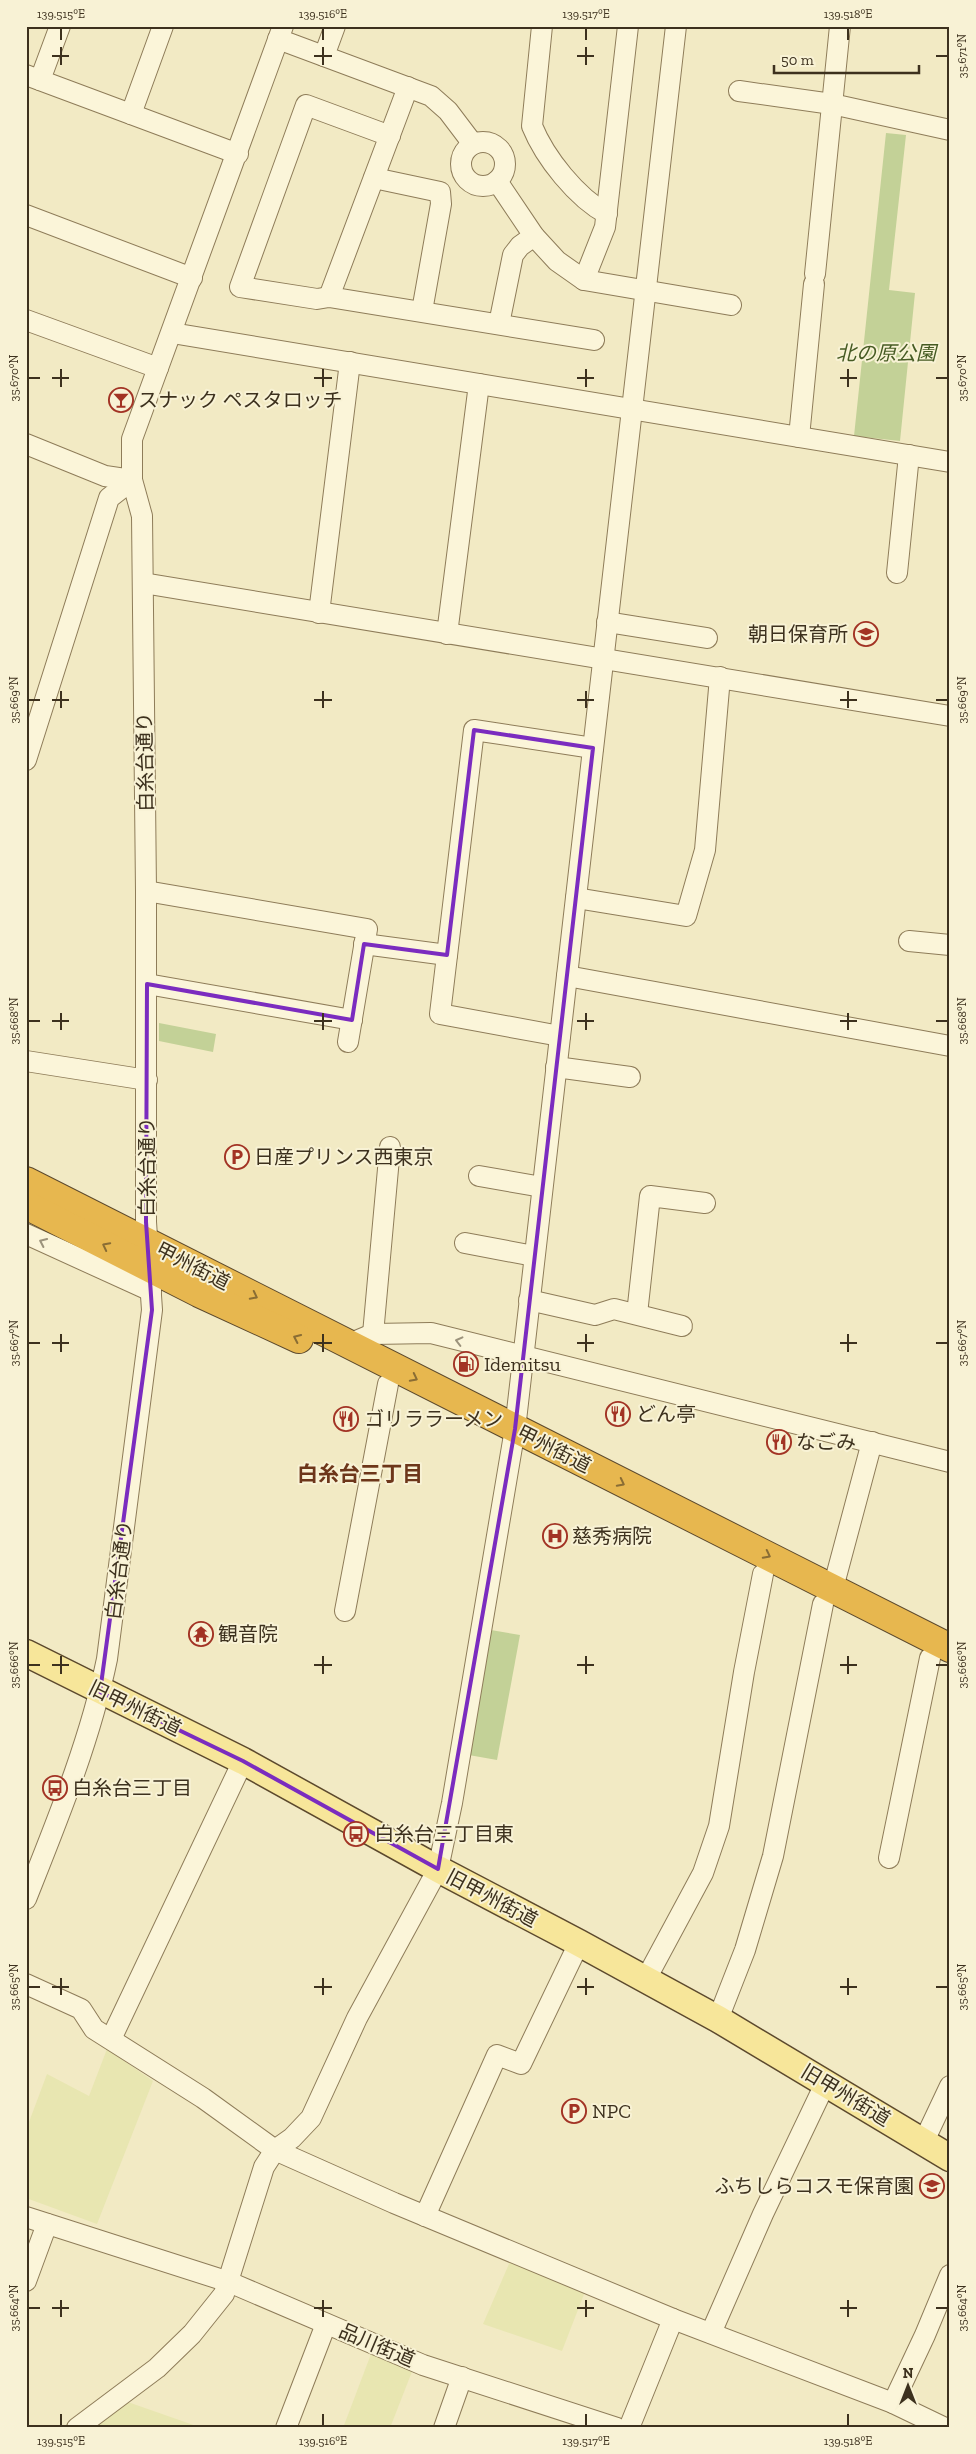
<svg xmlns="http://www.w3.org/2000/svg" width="976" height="2454" viewBox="0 0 976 2454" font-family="'Zilla Slab','Noto Sans JP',serif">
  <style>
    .farmland { fill: #e8e6b1 }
    .green { fill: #c3d197 }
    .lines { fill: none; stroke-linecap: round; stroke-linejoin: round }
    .minor-casing { stroke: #8e7c59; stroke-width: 22 }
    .major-casing { stroke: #5c492d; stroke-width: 29 }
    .highway-casing { stroke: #5c492d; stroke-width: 30 }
    .minor { stroke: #fbf5d9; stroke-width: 20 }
    .major { stroke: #f7e69a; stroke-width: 26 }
    .highway { stroke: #e7b74f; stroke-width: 28 }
    .oneway { stroke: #9c937c }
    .oneway2 { stroke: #8a6d34 }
    .marked { fill: none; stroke: #7b2cbf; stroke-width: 4; stroke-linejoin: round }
    .ticks { fill: none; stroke: #3d311e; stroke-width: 2 }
    .labels { text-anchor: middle; stroke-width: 4; stroke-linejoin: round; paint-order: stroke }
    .park-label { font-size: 20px; font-style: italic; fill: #465b23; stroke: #f8f2d5 }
    .poi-label { font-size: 20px; fill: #3d311e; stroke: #f8f2d5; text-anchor: start }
    .street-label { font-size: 20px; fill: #3d311e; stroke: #f8f2d5 }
    .neighbourhood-label { font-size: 21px; font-weight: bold; fill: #6d361a; stroke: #f8f2d5 }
    .neatline { fill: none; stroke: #3d311e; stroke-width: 2 }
    .ticks-label { font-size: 12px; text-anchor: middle; fill: #3d311e }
  </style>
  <rect width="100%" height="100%" fill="#f2eac4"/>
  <!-- farmland -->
  <g class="farmland">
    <polygon points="107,2049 153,2081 97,2224 26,2198 26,2130 47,2074 89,2096"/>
    <polygon points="512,2257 588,2284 562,2351 483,2324"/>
    <polygon points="371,2354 413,2369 390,2428 343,2428"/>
    <polygon points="125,2401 202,2428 92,2428"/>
  </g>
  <!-- green -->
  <g class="green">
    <polygon points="886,133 906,135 889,290 915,293 900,441 854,436"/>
    <polygon points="159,1023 216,1034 213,1052 159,1041"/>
    <polygon points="485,1629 520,1635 497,1760 463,1754"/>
  </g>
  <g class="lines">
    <defs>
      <g id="minor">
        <path d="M542 26 532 126C545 158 577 198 607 214"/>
        <polyline points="278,39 431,96 448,111 473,144"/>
        <polyline points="324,56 335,26"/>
        <polyline points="26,75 238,154"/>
        <polyline points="40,80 60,26"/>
        <polyline points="739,91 832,104 950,130"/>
        <polyline points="131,114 163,26"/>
        <polyline points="390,136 306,105 240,287 317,299 329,297 594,340"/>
        <circle cx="483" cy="164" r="22"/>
        <polyline points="374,178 440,192 441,204 422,311"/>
        <polyline points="497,181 534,236 557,261 584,280 731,305"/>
        <polyline points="26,215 192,278"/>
        <polyline points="815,274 840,26"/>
        <polyline points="584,280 605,227 628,26"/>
        <polyline points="329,297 408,87"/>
        <polyline points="26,320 158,368"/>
        <polyline points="499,324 513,255 520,246 534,236"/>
        <polyline points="172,333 950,462"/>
        <polyline points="799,437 814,284"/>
        <polyline points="26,444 105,476 132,480"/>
        <polyline points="897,573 909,455"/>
        <polyline points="143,583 950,716"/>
        <polyline points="319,613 350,362"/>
        <polyline points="607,622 707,638"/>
        <polyline points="447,634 479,384"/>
        <polyline points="26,760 109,498 132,480"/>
        <polyline points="146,891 367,929 348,1042"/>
        <polyline points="576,898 686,916 705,850 720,677"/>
        <polyline points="909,941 950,945"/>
        <polyline points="364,944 447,955"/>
        <polyline points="567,976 950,1046"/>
        <polyline points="147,984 352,1020"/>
        <polyline points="560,1036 440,1014 474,730 593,748"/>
        <polyline points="26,1061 147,1080"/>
        <polyline points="556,1067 630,1077"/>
        <polyline points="479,1176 542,1187"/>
        <polyline points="26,1234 151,1291"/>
        <polyline points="465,1243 534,1256"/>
        <polyline points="529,1300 595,1315 614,1309 682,1326"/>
        <polyline points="637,1314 650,1196 705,1203"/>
        <polyline points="373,1334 390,1147"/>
        <polyline points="349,1344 373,1334 431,1333 950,1462"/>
        <polyline points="833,1588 872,1442"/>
        <polyline points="345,1611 388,1384"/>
        <polyline points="889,1858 930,1658"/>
        <path d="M26 1899C57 1821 90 1741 107 1659L152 1310 146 1222V891L142 516 132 480V439L283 26"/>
        <polyline points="646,1979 703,1873 719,1826 744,1672 763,1574"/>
        <polyline points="26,1984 81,2009 94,2029 203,2098 275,2150 394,2203 673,2319 893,2403 945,2428"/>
        <polyline points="718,2019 745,1950 773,1856 823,1604"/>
        <polyline points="111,2039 243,1761"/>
        <polyline points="924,2141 950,2086"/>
        <polyline points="425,2216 497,2055 521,2064 579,1943"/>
        <polyline points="26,2217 229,2282 423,2365 617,2428"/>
        <polyline points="26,2281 47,2224"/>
        <polyline points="711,2333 763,2214 825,2084"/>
        <polyline points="893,2403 925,2335 950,2275"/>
        <polyline points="77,2428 157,2368 192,2334 224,2294 264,2167 275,2150 292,2138 311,2118 357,2018 438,1869 452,1803 515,1429 676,26"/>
        <polyline points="286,2428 326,2324"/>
        <polyline points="444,2428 462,2377"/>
        <polyline points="629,2428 673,2319"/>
      </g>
      <polyline id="major" points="26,1653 243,1761 438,1869 579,1943 718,2019 950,2158"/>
      <g id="highway">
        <polyline points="26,1181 950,1648"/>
        <polyline points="26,1205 199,1293 299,1339"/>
      </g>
    </defs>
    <!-- minor casing -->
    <use href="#minor" class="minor-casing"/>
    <!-- major casing -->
    <use href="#major" class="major-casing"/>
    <!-- highway casing -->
    <use href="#highway" class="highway-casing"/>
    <!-- minor -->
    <use href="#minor" class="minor"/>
    <!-- major -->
    <use href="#major" class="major"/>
    <!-- highway -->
    <use href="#highway" class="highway"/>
  </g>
  <!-- one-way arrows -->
  <defs><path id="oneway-chevron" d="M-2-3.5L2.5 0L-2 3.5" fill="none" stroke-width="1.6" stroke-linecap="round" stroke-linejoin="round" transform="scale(1.25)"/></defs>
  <g class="oneway">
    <use href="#oneway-chevron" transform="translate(43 1242) rotate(-155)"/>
    <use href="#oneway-chevron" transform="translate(459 1341) rotate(-166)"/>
  </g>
  <g class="oneway2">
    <use href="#oneway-chevron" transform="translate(106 1246) rotate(-153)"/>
    <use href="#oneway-chevron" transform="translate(254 1296) rotate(27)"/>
    <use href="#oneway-chevron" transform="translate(297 1338) rotate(-155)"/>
    <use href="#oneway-chevron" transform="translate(414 1378) rotate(27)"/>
    <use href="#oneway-chevron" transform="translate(621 1483) rotate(27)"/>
    <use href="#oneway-chevron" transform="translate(767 1555) rotate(27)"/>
  </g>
  <!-- marked area -->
  <path class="marked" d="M474 730 593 748 515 1429 438 1869 243 1761 100 1692 152 1310 146 1222 147 984 352 1020 364 944 447 955Z"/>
  <!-- ticks -->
  <path class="ticks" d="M61 28V40M323 28V40M586 28V40M848 28V40M61 47V65M323 47V65M586 47V65M52 56H69M314 56H332M577 56H594M936 56H948M61 369V387M323 369V387M586 369V387M848 369V387M28 378H40M52 378H69M314 378H332M577 378H594M840 378H857M936 378H948M61 691V708M323 691V708M586 691V708M848 691V708M28 700H40M52 700H69M314 700H332M577 700H594M840 700H857M936 700H948M61 1013V1030M323 1013V1030M586 1013V1030M848 1013V1030M28 1021H40M52 1021H69M314 1021H332M577 1021H594M840 1021H857M936 1021H948M61 1334V1352M323 1334V1352M586 1334V1352M848 1334V1352M28 1343H40M52 1343H69M314 1343H332M577 1343H594M840 1343H857M936 1343H948M61 1656V1674M323 1656V1674M586 1656V1674M848 1656V1674M28 1665H40M52 1665H69M314 1665H332M577 1665H594M840 1665H857M936 1665H948M61 1978V1995M323 1978V1995M586 1978V1995M848 1978V1995M28 1987H40M52 1987H69M314 1987H332M577 1987H594M840 1987H857M936 1987H948M61 2300V2317M323 2300V2317M586 2300V2317M848 2300V2317M28 2308H40M52 2308H69M314 2308H332M577 2308H594M840 2308H857M936 2308H948M61 2414V2426M323 2414V2426M586 2414V2426M848 2414V2426"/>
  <!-- icons -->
  <defs>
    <symbol id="bar-ring" viewBox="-11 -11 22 22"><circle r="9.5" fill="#f8f2d5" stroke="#a23324" stroke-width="1.5"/><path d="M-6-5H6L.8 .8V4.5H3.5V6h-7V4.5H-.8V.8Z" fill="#a23324"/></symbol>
    <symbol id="school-ring" viewBox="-11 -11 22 22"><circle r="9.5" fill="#f8f2d5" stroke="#a23324" stroke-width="1.5"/><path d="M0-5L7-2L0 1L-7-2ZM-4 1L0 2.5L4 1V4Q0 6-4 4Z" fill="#a23324"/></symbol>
    <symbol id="parking-ring" viewBox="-11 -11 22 22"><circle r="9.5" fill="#f8f2d5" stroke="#a23324" stroke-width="1.5"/><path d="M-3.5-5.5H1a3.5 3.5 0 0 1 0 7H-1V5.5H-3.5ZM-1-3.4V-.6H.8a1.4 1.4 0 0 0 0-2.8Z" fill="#a23324"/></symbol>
    <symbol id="fuel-ring" viewBox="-11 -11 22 22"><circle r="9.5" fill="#f8f2d5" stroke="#a23324" stroke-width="1.5"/><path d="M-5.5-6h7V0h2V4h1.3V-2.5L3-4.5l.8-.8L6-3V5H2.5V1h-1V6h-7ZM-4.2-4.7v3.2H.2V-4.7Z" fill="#a23324"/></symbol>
    <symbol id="restaurant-ring" viewBox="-11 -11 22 22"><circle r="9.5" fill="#f8f2d5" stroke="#a23324" stroke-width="1.5"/><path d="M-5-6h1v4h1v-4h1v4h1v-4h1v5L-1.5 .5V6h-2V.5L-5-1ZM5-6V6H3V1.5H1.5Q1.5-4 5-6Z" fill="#a23324"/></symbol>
    <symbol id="hospital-ring" viewBox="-11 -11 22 22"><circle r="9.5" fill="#f8f2d5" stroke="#a23324" stroke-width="1.5"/><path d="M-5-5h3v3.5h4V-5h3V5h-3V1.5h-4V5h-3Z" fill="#a23324"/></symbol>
    <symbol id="temple-ring" viewBox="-11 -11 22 22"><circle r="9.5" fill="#f8f2d5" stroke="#a23324" stroke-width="1.5"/><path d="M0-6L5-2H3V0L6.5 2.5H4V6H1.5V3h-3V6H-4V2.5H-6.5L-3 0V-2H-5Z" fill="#a23324"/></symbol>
    <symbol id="bus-ring" viewBox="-11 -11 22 22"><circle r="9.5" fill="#f8f2d5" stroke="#a23324" stroke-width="1.5"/><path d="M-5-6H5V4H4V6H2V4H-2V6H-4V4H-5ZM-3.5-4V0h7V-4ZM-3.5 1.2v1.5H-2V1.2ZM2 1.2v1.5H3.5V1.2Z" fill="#a23324"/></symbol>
  </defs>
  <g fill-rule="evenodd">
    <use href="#bar-ring" x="107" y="386" width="28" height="28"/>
    <use href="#school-ring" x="852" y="620" width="28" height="28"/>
    <use href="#parking-ring" x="223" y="1143" width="28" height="28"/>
    <use href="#fuel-ring" x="452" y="1350" width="28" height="28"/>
    <use href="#restaurant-ring" x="604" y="1400" width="28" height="28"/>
    <use href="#restaurant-ring" x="332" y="1405" width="28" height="28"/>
    <use href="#restaurant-ring" x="765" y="1428" width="28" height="28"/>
    <use href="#hospital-ring" x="541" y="1522" width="28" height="28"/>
    <use href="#temple-ring" x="187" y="1620" width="28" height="28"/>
    <use href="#bus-ring" x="41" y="1774" width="28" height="28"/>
    <use href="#bus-ring" x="342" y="1820" width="28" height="28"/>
    <use href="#parking-ring" x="560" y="2097" width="28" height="28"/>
    <use href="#school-ring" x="918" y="2172" width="28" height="28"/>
  </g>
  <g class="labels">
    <!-- park labels -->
    <g class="park-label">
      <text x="886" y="360">北の原公園</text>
    </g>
    <!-- poi labels -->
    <g class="poi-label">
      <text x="138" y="407">スナック ペスタロッチ</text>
      <text x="848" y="641" text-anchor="end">朝日保育所</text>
      <text x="254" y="1164">日産プリンス西東京</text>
      <text x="484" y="1371">Idemitsu</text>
      <text x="636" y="1421">どん亭</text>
      <text x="364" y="1426">ゴリララーメン</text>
      <text x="796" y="1449">なごみ</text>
      <text x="572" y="1543">慈秀病院</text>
      <text x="218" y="1641">観音院</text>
      <text x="72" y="1795">白糸台三丁目</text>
      <text x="374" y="1841">白糸台三丁目東</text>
      <text x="592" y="2118">NPC</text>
      <text x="914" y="2193" text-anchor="end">ふちしらコスモ保育園</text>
    </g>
    <!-- street labels -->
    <g class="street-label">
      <text transform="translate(145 762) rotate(-91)" y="7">白糸台通り</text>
      <text transform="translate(147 1167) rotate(-90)" y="7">白糸台通り</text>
      <text transform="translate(193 1266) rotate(27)" y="7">甲州街道</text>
      <text transform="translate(554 1449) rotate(27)" y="7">甲州街道</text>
      <text transform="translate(119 1570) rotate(-83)" y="7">白糸台通り</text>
      <text transform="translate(135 1708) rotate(26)" y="7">旧甲州街道</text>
      <text transform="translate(492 1898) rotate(28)" y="7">旧甲州街道</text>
      <text transform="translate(846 2095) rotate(31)" y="7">旧甲州街道</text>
      <text transform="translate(377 2345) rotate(23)" y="7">品川街道</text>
    </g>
    <!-- neighbourhood labels -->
    <g class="neighbourhood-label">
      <text x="360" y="1481">白糸台三丁目</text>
    </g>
  </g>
  <!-- border -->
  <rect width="976" height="2454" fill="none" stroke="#f8f2d5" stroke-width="55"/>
  <!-- north arrow -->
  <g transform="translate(908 2386)" stroke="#f8f2d5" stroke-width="4" paint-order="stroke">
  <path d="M0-4L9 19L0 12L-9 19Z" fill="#3d311e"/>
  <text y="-8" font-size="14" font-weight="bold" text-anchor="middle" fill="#3d311e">N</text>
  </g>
  <!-- scale -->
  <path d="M774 65v8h145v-8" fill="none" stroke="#3d311e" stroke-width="2.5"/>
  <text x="781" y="65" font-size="15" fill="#3d311e" stroke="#f8f2d5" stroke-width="4" paint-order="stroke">50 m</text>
  <rect x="28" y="28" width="920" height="2398" class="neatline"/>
  <g class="ticks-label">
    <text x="61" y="18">139.515°E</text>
    <text x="323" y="18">139.516°E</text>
    <text x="586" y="18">139.517°E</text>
    <text x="848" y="18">139.518°E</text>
    <text transform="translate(962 56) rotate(-90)" y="4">35.671°N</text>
    <text transform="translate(14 378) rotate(-90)" y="4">35.670°N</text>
    <text transform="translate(962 378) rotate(-90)" y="4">35.670°N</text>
    <text transform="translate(14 700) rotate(-90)" y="4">35.669°N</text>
    <text transform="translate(962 700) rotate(-90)" y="4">35.669°N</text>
    <text transform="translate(14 1021) rotate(-90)" y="4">35.668°N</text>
    <text transform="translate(962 1021) rotate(-90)" y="4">35.668°N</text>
    <text transform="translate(14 1343) rotate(-90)" y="4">35.667°N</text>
    <text transform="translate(962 1343) rotate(-90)" y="4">35.667°N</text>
    <text transform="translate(14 1665) rotate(-90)" y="4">35.666°N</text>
    <text transform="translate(962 1665) rotate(-90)" y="4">35.666°N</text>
    <text transform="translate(14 1987) rotate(-90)" y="4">35.665°N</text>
    <text transform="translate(962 1987) rotate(-90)" y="4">35.665°N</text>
    <text transform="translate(14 2308) rotate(-90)" y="4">35.664°N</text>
    <text transform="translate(962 2308) rotate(-90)" y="4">35.664°N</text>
    <text x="61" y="2445">139.515°E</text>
    <text x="323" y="2445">139.516°E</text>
    <text x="586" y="2445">139.517°E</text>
    <text x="848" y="2445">139.518°E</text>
  </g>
</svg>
